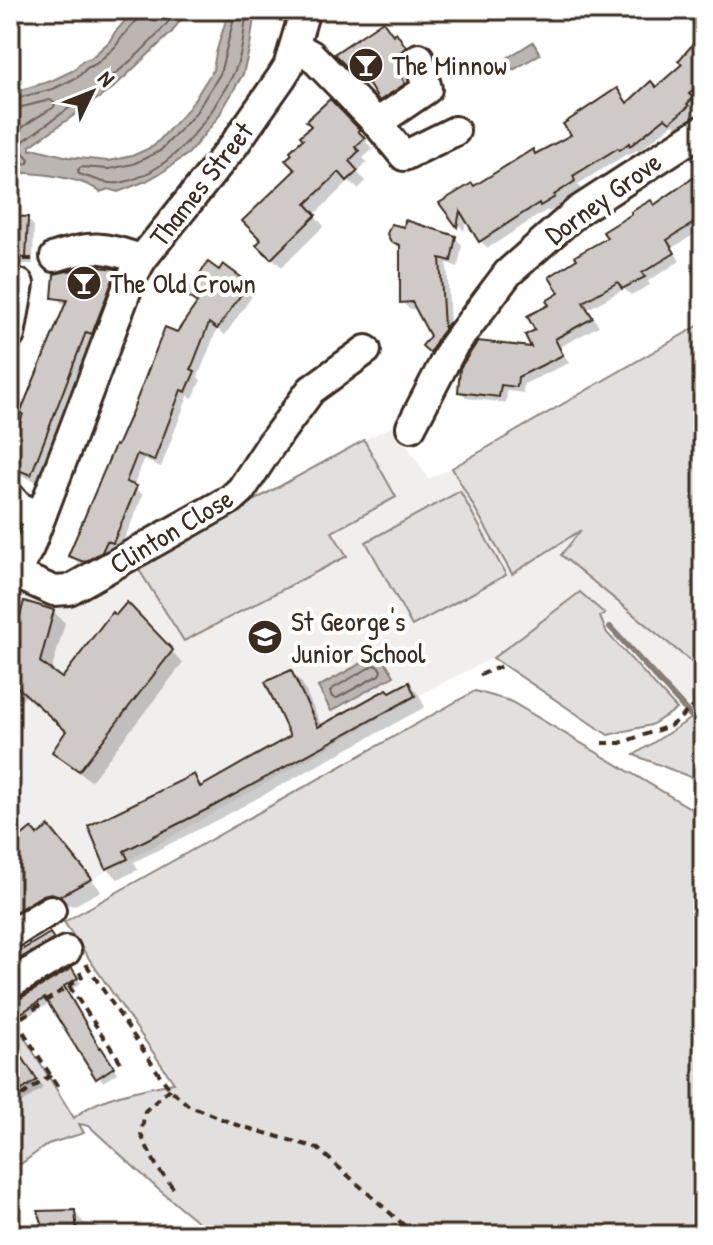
<svg xmlns="http://www.w3.org/2000/svg" width="713" height="1245" viewBox="0 0 713 1245" font-family="'Patrick Hand',sans-serif">
  <style>
    .built { fill: #f1efee }
    .green { fill: #e2e0de; stroke: #8e857e; stroke-width: 2 }
    .water { fill: #bcb6b3; stroke: #887e77; stroke-width: 2 }
    .shadow { fill: #0003 }
    .lines { fill: none; stroke-linecap: round; stroke-linejoin: round }
    .shore { stroke: #6f625a; stroke-width: 2 }
    .stream { stroke: #887e77; stroke-width: 6 }
    .building { fill: #cfcac7; stroke: #3b2a1e; stroke-width: 2 }
    .minor-casing { stroke: #3b2a1e; stroke-width: 34 }
    .path { stroke: #3b2a1e; stroke-width: 4; stroke-dasharray: 8 6; stroke-linecap: butt }
    .minor { stroke: #fff; stroke-width: 28 }
    .labels { text-anchor: middle; stroke-width: 8; stroke-linejoin: round; paint-order: stroke }
    .poi-label { font-size: 28px; fill: #3b2a1e; stroke: #fff; text-anchor: start }
    .street-label { font-size: 28px; fill: #3b2a1e; stroke: #fff }
  </style>
  <rect width="100%" height="100%" fill="#fff"/>
  <filter id="ink" filterUnits="userSpaceOnUse"><feTurbulence type="fractalNoise" baseFrequency=".0125" numOctaves="2"/><feDisplacementMap in="SourceGraphic" scale="16" xChannelSelector="R" yChannelSelector="G"/><feConvolveMatrix kernelMatrix="1 2 1 2 8 2 1 2 1" color-interpolation-filters="sRGB"/></filter>
  <g filter="url(#ink)">
    <!-- built -->
    <polygon class="built" points="703,323 703,692 687,706 600,617 604,615 580,592 493,658 438,685 171,837 10,923 10,607 24,593 136,565 364,440 395,425 428,479 452,468"/>
    <!-- green -->
    <g class="green">
      <polygon points="703,323 703,665 700,669 561,555 581,530 512,574 452,468"/>
      <polygon points="364,440 396,497 332,532 347,556 184,641 136,565"/>
      <polygon points="460,491 506,575 412,626 366,542"/>
      <polygon points="580,592 605,614 600,617 607,633 677,709 651,725 608,735 493,658"/>
      <path d="M475 691 510 701 697 812 703 813V1235H214L158 1189 89 1126 79 1124 84 1133 48 1144 10 1172V1024L16 1020 15 1022 74 1118C98 1096 143 1089 174 1083L64 922Z"/>
      <polygon points="703,709 703,782 634,755 698,714"/>
    </g>
    <!-- water -->
    <g class="water">
      <path d="M135 10H187L172 32 113 88 30 146V150L37 149 68 157 108 161 132 156 154 146 189 108 213 70 216 53 229 10H255L250 46 243 74 217 119 189 153 164 171 146 181 118 192 108 189 100 192C82 177 34 172 10 173V93L51 81 74 70 82 61 91 58 109 42 115 32Z"/>
      <polygon points="533,42 540,54 513,70 507,58"/>
      <polygon points="380,653 394,676 331,711 318,687"/>
    </g>
    <!-- shadow -->
    <g class="shadow">
      <polygon points="382,24 407,46 416,59 404,70 415,95 392,111 337,55"/>
      <polygon points="703,47 703,103 692,112 694,114 679,128 673,124 639,151 637,150 628,155 627,154 578,184 581,189 560,203 561,205 549,212 547,210 488,248 480,241 467,218 464,231 442,204 475,188 573,136 617,91 628,104 657,89"/>
      <polygon points="330,102 368,141 366,142 373,149 363,158 367,162 357,172 366,181 358,189 349,181 314,215 324,226 282,267 259,245 298,170 306,139"/>
      <polygon points="703,174 703,229 672,248 680,261 648,281 650,285 631,295 624,289 588,309 599,326 560,347 569,363 524,384 523,393 507,391 506,403 467,398 460,391 534,349 538,331 552,306 610,239"/>
      <polygon points="27,219 34,226 33,264 18,264 11,256"/>
      <polygon points="390,238 455,238 462,245 458,267 447,263 450,325 456,331 438,359 424,346 432,336 417,309 409,309 402,302 401,249"/>
      <polygon points="116,271 125,280 40,483 17,474 10,468 10,458 66,306 54,297"/>
      <polygon points="248,284 255,292 225,335 217,329 198,377 201,380 193,398 188,396 161,467 144,460 133,487 143,495 120,549 114,547 109,559 92,569 78,563 71,555 177,334"/>
      <polygon points="10,522 22,533 10,551"/>
      <polygon points="127,605 183,663 91,781 66,763 54,751 68,731 27,694 10,713 10,647 53,611 65,623 51,672 63,681"/>
      <polygon points="291,673 302,683 322,727 408,684 419,695 425,707 221,818 134,862 138,870 118,879 107,868 193,776 204,787 292,737"/>
      <polygon points="38,837 60,839 101,891 73,906 64,903 54,906 10,934 10,848"/>
      <polygon points="50,936 57,944 10,971 10,960"/>
      <polygon points="76,975 81,983 67,992 101,1050 106,1054 117,1073 103,1082 50,1003 13,1025 10,1022 10,1003 19,1001"/>
      <polygon points="18,1053 25,1060 43,1088 10,1111 10,1058"/>
      <polygon points="74,1212 84,1223 96,1224 98,1226 114,1226 125,1235 28,1235"/>
      <polygon points="134,1229 143,1235 130,1235"/>
    </g>
    <g class="lines">
      <!-- shore -->
      <g class="shore">
        <path d="M236 10 220 74 195 114 160 151 133 164 109 169 81 167 78 170 79 174C92 178 106 185 120 183 166 174 202 130 223 92 227 85 232 78 235 70 243 51 244 30 247 10"/>
        <polyline points="10,100 53,89 78,77 87,68 96,64 115,47 122,37 139,18 141,10"/>
        <path d="M10 110 50 100 55 103 54 107C42 115 23 124 15 136 11 141 12 149 10 155"/>
        <path d="M10 165 28 163 29 159C23 153 19 148 25 140 79 99 137 67 177 10"/>
        <polygon points="374,665 379,667 381,671 379,675 337,698 332,697 330,692 332,689"/>
      </g>
      <!-- stream -->
      <polyline class="stream" points="610,627 693,718 703,724"/>
    </g>
    <!-- building -->
    <g class="building">
      <polygon points="383,21 393,35 396,32 406,47 394,58 405,84 379,101 366,80 362,82 356,71 353,73 334,54"/>
      <polygon points="694,43 703,52 703,79 689,94 693,98 687,104 689,106 670,122 665,118 630,146 629,143 620,150 618,148 573,176 575,181 554,195 555,197 540,206 539,203 479,242 460,211 457,227 439,203 472,183 474,186 533,149 535,154 571,135 563,124 617,88 627,103 651,81 656,87 682,64 678,61"/>
      <polygon points="330,99 360,130 358,131 365,138 355,147 359,151 349,161 358,171 347,181 339,172 306,204 316,215 271,259 256,245 261,240 242,221 295,170 285,160 292,154 290,151 303,139 300,136 311,126 306,121"/>
      <polygon points="703,171 703,210 699,212 700,219 667,240 675,253 642,273 645,277 622,289 618,282 583,302 593,318 555,339 563,355 518,377 517,387 501,385 499,397 458,392 460,368 478,341 531,347 525,335 535,330 527,316 549,305 546,301 559,293 549,277 577,259 575,256 607,238 603,232 632,214 631,212 651,200 654,205"/>
      <polygon points="11,216 28,217 26,258 10,257"/>
      <polygon points="405,220 456,236 451,261 440,258 444,328 450,322 439,336 430,353 422,346 430,336 412,302 400,303 400,245 391,242 387,234 391,224 404,227"/>
      <polygon points="208,262 219,270 223,264 249,283 217,329 209,323 191,369 195,371 186,392 181,390 154,461 137,454 126,482 137,486 113,543 107,541 102,552 84,562 68,556 115,445 117,446 131,414 165,327 177,332 197,303 186,295"/>
      <polygon points="91,266 117,269 92,334 86,332 31,475 10,467 10,452 23,414 20,413 67,300 52,298 54,274"/>
      <polygon points="24,601 54,610 40,662 62,678 112,612 116,615 127,602 173,650 79,771 52,752 66,731 10,680 10,644 14,638"/>
      <polygon points="291,670 318,727 387,689 390,692 409,682 415,696 210,808 124,851 128,859 106,869 88,826 194,774 200,787 290,736 265,682"/>
      <polygon points="49,826 92,879 60,896 51,893 43,895 10,915 10,845 31,828 37,835"/>
      <polygon points="50,933 54,939 10,964 10,957"/>
      <polygon points="72,968 78,978 64,986 100,1048 101,1047 114,1067 96,1079 45,998 10,1020 10,1001 19,999"/>
      <polygon points="10,1038 37,1080 10,1098"/>
      <polygon points="75,1210 77,1235 24,1235 42,1223 38,1211"/>
    </g>
    <g class="lines">
      <defs>
        <g id="minor">
          <polyline points="295,46 311,55 377,123 404,156 455,131"/>
          <polyline points="377,123 427,89 419,58"/>
          <path d="M55 257C95 244 102 247 142 259"/>
          <polyline points="10,335 19,284"/>
          <polyline points="411,427 453,346 508,273 578,211 703,130"/>
          <polyline points="10,497 19,507 41,516"/>
          <polyline points="16,574 54,591 69,590 231,499 241,490 272,443 311,390 366,350"/>
          <polyline points="10,582 29,548 130,281 142,259 234,145 281,78 288,67 305,10"/>
          <polyline points="10,935 51,910"/>
          <polyline points="10,984 66,951"/>
        </g>
      </defs>
      <!-- minor casing -->
      <use href="#minor" class="minor-casing"/>
      <!-- path -->
      <g class="path">
        <polyline points="10,259 32,259"/>
        <polyline points="480,675 504,665"/>
        <polyline points="602,743 620,743 670,726 703,699"/>
        <polyline points="86,964 161,1077 170,1089 188,1105 234,1124 317,1148 415,1235"/>
        <polyline points="69,986 124,1067"/>
        <polyline points="16,1020 58,1087"/>
        <polyline points="10,1025 82,977 79,971"/>
        <polyline points="170,1089 145,1111 141,1135 158,1169 175,1190"/>
        <polyline points="10,1104 51,1075"/>
      </g>
      <!-- minor -->
      <use href="#minor" class="minor"/>
    </g>
  </g>
  <!-- icons -->
  <defs>
    <symbol id="bar-disc" viewBox="-11 -11 22 22"><circle r="9.5" fill="#3b2a1e" stroke="#fff"/><path d="M-6-5H6L.8 .8V4.5H3.5V6h-7V4.5H-.8V.8Z" fill="#fff"/></symbol>
    <symbol id="school-disc" viewBox="-11 -11 22 22"><circle r="9.5" fill="#3b2a1e" stroke="#fff"/><path d="M0-5L7-2L0 1L-7-2ZM-4 1L0 2.5L4 1V4Q0 6-4 4Z" fill="#fff"/></symbol>
  </defs>
  <g fill-rule="evenodd">
    <use href="#bar-disc" x="346" y="45" width="40" height="40"/>
    <use href="#bar-disc" x="64" y="263" width="40" height="40"/>
    <use href="#school-disc" x="245" y="617" width="40" height="40"/>
  </g>
  <g class="labels">
    <!-- poi labels -->
    <g class="poi-label">
      <text x="392" y="75">The Minnow</text>
      <text x="110" y="293">The Old Crown</text>
      <text x="291" y="631">St George's<tspan x="291" dy="32">Junior School</tspan></text>
    </g>
    <!-- street labels -->
    <g class="street-label">
      <text transform="translate(201 184) rotate(-52)" y="10">Thames Street</text>
      <text transform="translate(603 198) rotate(-36)" y="10">Dorney Grove</text>
      <text transform="translate(171 531) rotate(-31)" y="10">Clinton Close</text>
    </g>
  </g>
  <!-- margin -->
  <rect width="713" height="1245" fill="none" stroke="#fff" stroke-width="40"/>
  <rect x="20" y="20" width="673" height="1205" fill="none" stroke="#3b2a1e" stroke-width="3" filter="url(#ink)"/>
  <!-- north arrow -->
  <g transform="translate(92 92) rotate(47)" stroke="#ffffff" stroke-width="6" paint-order="stroke">
  <path d="M0-6L14 30L0 20L-14 30Z" fill="#3b2a1e"/>
  <text y="-12" font-size="22" font-weight="bold" text-anchor="middle" fill="#3b2a1e">N</text>
  </g>
</svg>
